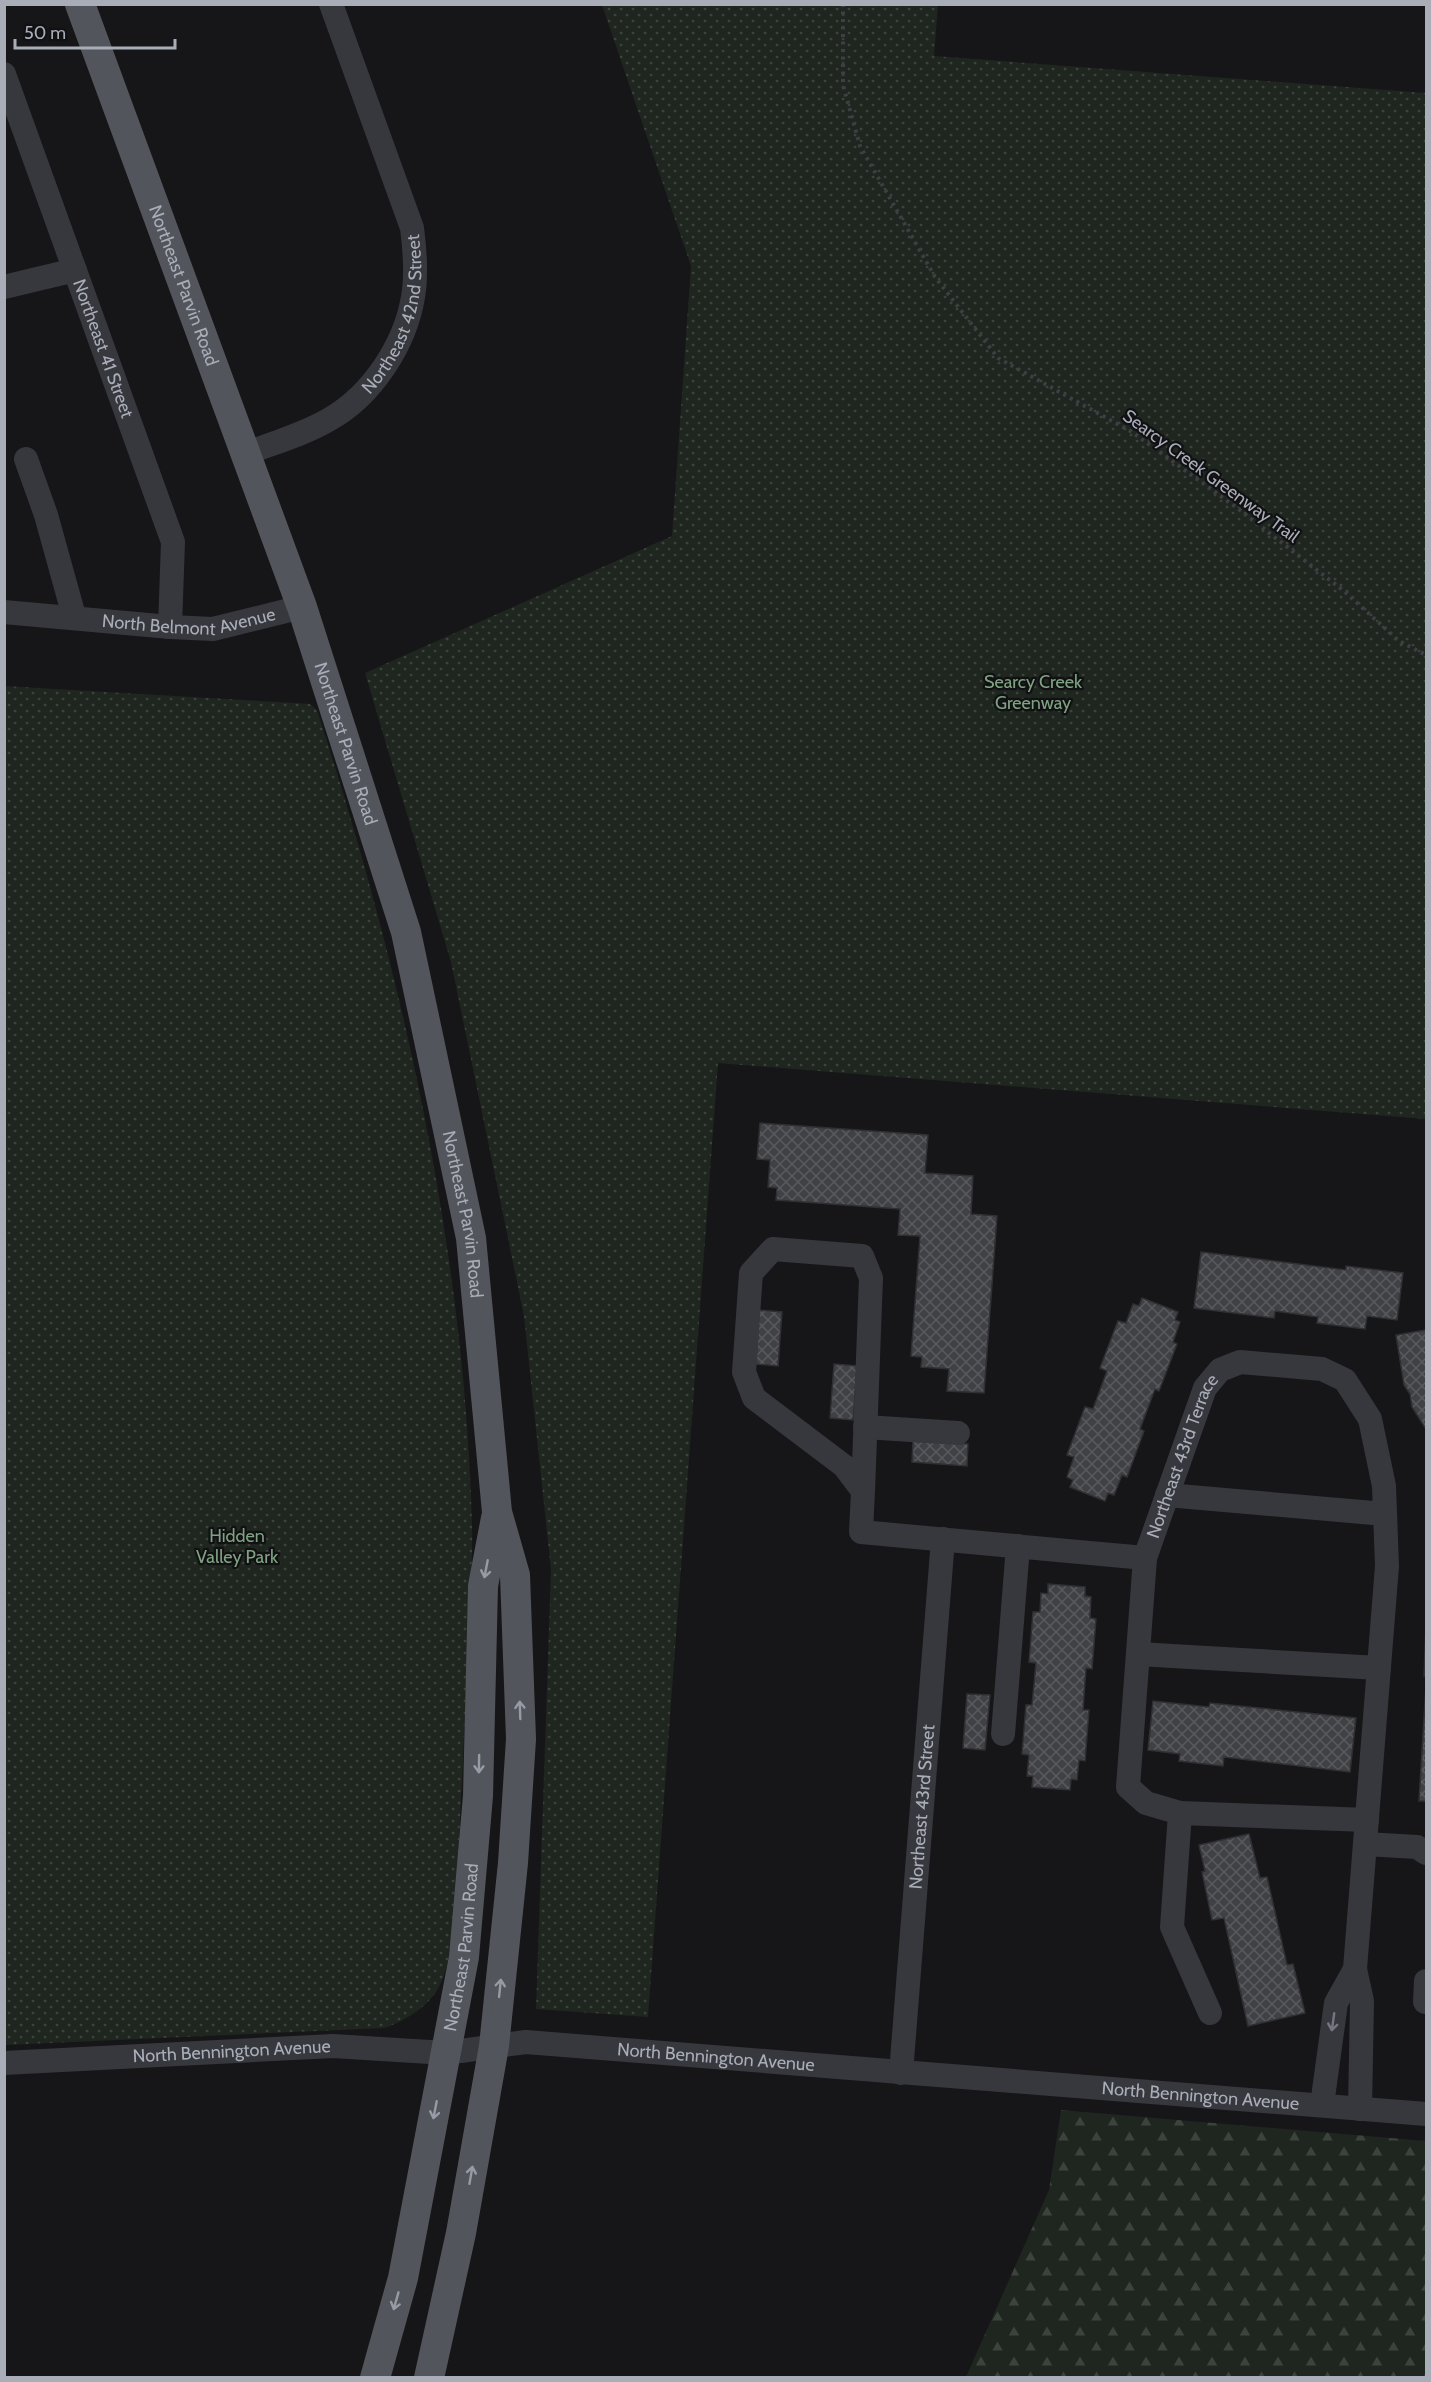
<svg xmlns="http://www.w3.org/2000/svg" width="1431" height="2382" viewBox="0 0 1431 2382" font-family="Cabin,sans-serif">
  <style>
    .forest { fill: url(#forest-firs) }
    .park { fill: url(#park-dots) }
    .building { fill: url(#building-cross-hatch); stroke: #303034; stroke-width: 1.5 }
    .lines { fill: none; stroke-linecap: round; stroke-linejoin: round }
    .path { stroke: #3d3f44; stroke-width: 4; stroke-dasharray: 3 4.5; stroke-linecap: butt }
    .minor { stroke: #37383d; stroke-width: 24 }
    .major { stroke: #53555c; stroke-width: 30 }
    .oneway { stroke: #979ba6 }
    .oneway2 { stroke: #757881 }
    .labels { text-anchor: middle; stroke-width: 4.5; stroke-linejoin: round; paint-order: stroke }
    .street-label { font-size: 18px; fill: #a8adb8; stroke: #111113 }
    .park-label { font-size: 18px; fill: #7fa381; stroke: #111113 }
  </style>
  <defs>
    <pattern id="forest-firs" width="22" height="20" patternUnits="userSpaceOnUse" patternTransform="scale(1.5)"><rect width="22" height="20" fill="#1e261f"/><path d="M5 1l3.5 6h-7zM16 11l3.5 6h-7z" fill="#3c433d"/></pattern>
    <pattern id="park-dots" width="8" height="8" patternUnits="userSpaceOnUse" patternTransform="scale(1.5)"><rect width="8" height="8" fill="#1e261f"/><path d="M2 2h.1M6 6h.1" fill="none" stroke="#3c433d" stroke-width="1.8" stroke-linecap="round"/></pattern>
    <pattern id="building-cross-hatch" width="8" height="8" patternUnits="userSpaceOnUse" patternTransform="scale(1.5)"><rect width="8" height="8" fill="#404145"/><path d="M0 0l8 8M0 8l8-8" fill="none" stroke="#595a5e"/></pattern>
  </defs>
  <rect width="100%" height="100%" fill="#161618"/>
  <!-- forest -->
  <polygon class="forest" points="1061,2110 1426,2141 1426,2377 966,2377 1049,2190"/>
  <!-- park -->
  <g class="park">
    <polygon points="602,5 938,5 934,56 1426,93 1426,1119 718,1063 648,2017 536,2009 551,1570 524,1316 451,962 365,673 672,536 691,266"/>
    <path d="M4 686 310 704 317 710C402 972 464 1246 472 1523 473 1568 469 1614 467 1660 465 1706 464 1751 461 1797 459 1838 458 1956 439 1987 428 2007 406 2020 385 2028L5 2045Z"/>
  </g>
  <!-- building -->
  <g class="building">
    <polygon points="760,1123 928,1135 925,1173 973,1176 971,1214 997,1216 984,1393 947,1391 949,1369 921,1367 922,1357 911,1356 920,1236 898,1235 900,1209 776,1200 777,1188 768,1187 770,1160 757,1159"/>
    <polygon points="1201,1252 1346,1270 1346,1266 1403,1273 1397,1320 1367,1316 1365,1329 1317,1323 1318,1317 1275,1311 1274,1318 1194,1308"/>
    <polygon points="1142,1298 1178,1312 1175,1320 1180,1322 1173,1342 1177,1344 1159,1391 1155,1389 1140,1429 1144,1431 1127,1477 1122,1475 1114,1495 1108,1493 1105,1501 1070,1487 1073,1480 1067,1477 1074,1457 1067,1455 1085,1407 1093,1409 1107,1371 1100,1368 1118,1321 1126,1323 1133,1304 1139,1306"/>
    <polygon points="759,1310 782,1312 778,1366 756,1364"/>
    <polygon points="1426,1330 1426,1429 1412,1407 1410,1394 1404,1385 1396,1335"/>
    <polygon points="834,1364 857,1366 853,1420 830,1418"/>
    <polygon points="913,1441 968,1444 967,1466 912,1462"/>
    <polygon points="1048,1584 1085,1587 1085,1596 1091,1597 1090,1618 1096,1619 1092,1669 1086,1668 1083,1710 1089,1710 1085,1761 1079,1760 1077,1780 1071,1779 1070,1790 1032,1787 1033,1776 1027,1776 1029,1755 1022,1754 1026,1705 1032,1705 1036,1663 1029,1662 1033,1612 1040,1612 1041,1593 1048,1594"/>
    <polygon points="1426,1626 1426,1676 1424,1676"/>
    <polygon points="1426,1686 1426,1801 1419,1801"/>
    <polygon points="967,1694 990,1695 985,1750 963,1748"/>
    <polygon points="1153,1701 1209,1707 1210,1703 1356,1718 1350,1772 1224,1757 1223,1766 1179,1761 1180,1754 1148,1750"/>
    <polygon points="1249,1834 1260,1878 1267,1877 1287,1965 1293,1964 1305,2013 1248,2026 1224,1918 1212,1920 1202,1872 1205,1871 1199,1845"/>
  </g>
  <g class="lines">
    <!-- path -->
    <polyline class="path" points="843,4 843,85 860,146 935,277 998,358 1132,432 1237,508 1344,591 1399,641 1426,655"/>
    <!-- minor -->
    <g class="minor">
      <path id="s1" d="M4 74 173 542 170 627"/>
      <polyline points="4,287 75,270"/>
      <path id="s2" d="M245 454C273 443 305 434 330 419 372 395 405 345 413 297 417 274 415 251 412 228L331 4"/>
      <polyline points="26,459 46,515 74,616"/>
      <path id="s3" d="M4 612 170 627 213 629 302 607"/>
      <polyline points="865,1427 958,1433"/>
      <polyline points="863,1491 871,1278 862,1256 773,1249 751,1273 744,1372 754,1398 844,1466 863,1491 861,1532 1145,1558"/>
      <polyline points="1167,1495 1385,1514"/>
      <polyline points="1138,1654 1379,1668"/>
      <polyline points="1003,1734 1018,1546"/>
      <polyline points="1180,1813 1367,1820"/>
      <polyline points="1365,1844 1417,1847 1426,1853"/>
      <polyline points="1425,2002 1426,1981"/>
      <path id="s4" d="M1210 2013 1172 1927 1180 1813 1146 1803 1128 1787 1145 1558 1205 1388 1220 1370 1240 1362 1322 1369 1345 1380 1370 1419 1384 1486 1387 1566 1355 1969 1362 2001 1360 2109"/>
      <path id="s5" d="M4 2063 333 2046 446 2053 526 2042 1426 2114"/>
      <path id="s6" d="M901 2073 943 1539"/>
      <polyline points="1322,2105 1336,2003 1355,1969"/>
    </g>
    <!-- major -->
    <g class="major">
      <path id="s7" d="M80 4 302 607 406 932 471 1238 497 1512 515 1575 521 1739 513 1863 494 2046 461 2233 429 2378"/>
      <path id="s8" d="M375 2378 403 2278 464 1957 478 1796 483 1586 496 1518"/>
    </g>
  </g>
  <!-- one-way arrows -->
  <defs><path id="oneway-shaft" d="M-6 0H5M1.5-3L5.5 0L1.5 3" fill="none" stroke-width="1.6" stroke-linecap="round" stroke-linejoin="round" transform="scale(1.5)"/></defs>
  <g class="oneway">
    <use href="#oneway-shaft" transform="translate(486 1569) rotate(101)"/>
    <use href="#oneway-shaft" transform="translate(520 1710) rotate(-92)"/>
    <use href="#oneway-shaft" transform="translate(479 1764) rotate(91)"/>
    <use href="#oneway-shaft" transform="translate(500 1988) rotate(-84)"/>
    <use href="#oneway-shaft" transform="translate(435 2110) rotate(101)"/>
    <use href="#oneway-shaft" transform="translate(471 2175) rotate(-80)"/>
    <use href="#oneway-shaft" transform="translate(396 2301) rotate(106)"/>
  </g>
  <use class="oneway2" href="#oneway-shaft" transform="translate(1333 2022) rotate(98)"/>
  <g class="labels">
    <!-- street labels -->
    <g class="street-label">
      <text dy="6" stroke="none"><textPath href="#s7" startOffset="300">Northeast Parvin Road</textPath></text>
      <text dy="6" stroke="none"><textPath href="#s2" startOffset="222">Northeast 42nd Street</textPath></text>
      <text dy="6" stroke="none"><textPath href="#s1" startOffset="292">Northeast 41 Street</textPath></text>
      <text transform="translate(1211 476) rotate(36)" y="6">Searcy Creek Greenway Trail</text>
      <text dy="6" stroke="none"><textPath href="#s3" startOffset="186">North Belmont Avenue</textPath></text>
      <text dy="6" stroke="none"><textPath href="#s7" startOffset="786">Northeast Parvin Road</textPath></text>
      <text dy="6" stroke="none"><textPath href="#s7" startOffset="1272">Northeast Parvin Road</textPath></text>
      <text dy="6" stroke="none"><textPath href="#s4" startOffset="606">Northeast 43rd Terrace</textPath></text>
      <text dy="6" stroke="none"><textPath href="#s6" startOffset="267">Northeast 43rd Street</textPath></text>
      <text dy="6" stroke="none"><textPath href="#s8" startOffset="440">Northeast Parvin Road</textPath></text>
      <text dy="6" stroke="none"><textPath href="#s5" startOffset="228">North Bennington Avenue</textPath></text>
      <text dy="6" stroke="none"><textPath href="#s5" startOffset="714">North Bennington Avenue</textPath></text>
      <text dy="6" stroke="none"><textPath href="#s5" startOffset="1200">North Bennington Avenue</textPath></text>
    </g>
    <!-- park labels -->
    <g class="park-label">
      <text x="1033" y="688">Searcy Creek<tspan x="1033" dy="21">Greenway</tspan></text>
      <text x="237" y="1542">Hidden<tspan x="237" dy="21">Valley Park</tspan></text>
    </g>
  </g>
  <!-- border -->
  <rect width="1431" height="2382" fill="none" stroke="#a8adb8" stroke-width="12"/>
  <!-- scale -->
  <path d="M15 39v9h160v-9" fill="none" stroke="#a8adb8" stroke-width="3"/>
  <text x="24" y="39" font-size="18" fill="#a8adb8" stroke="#111113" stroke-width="4.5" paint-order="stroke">50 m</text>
</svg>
